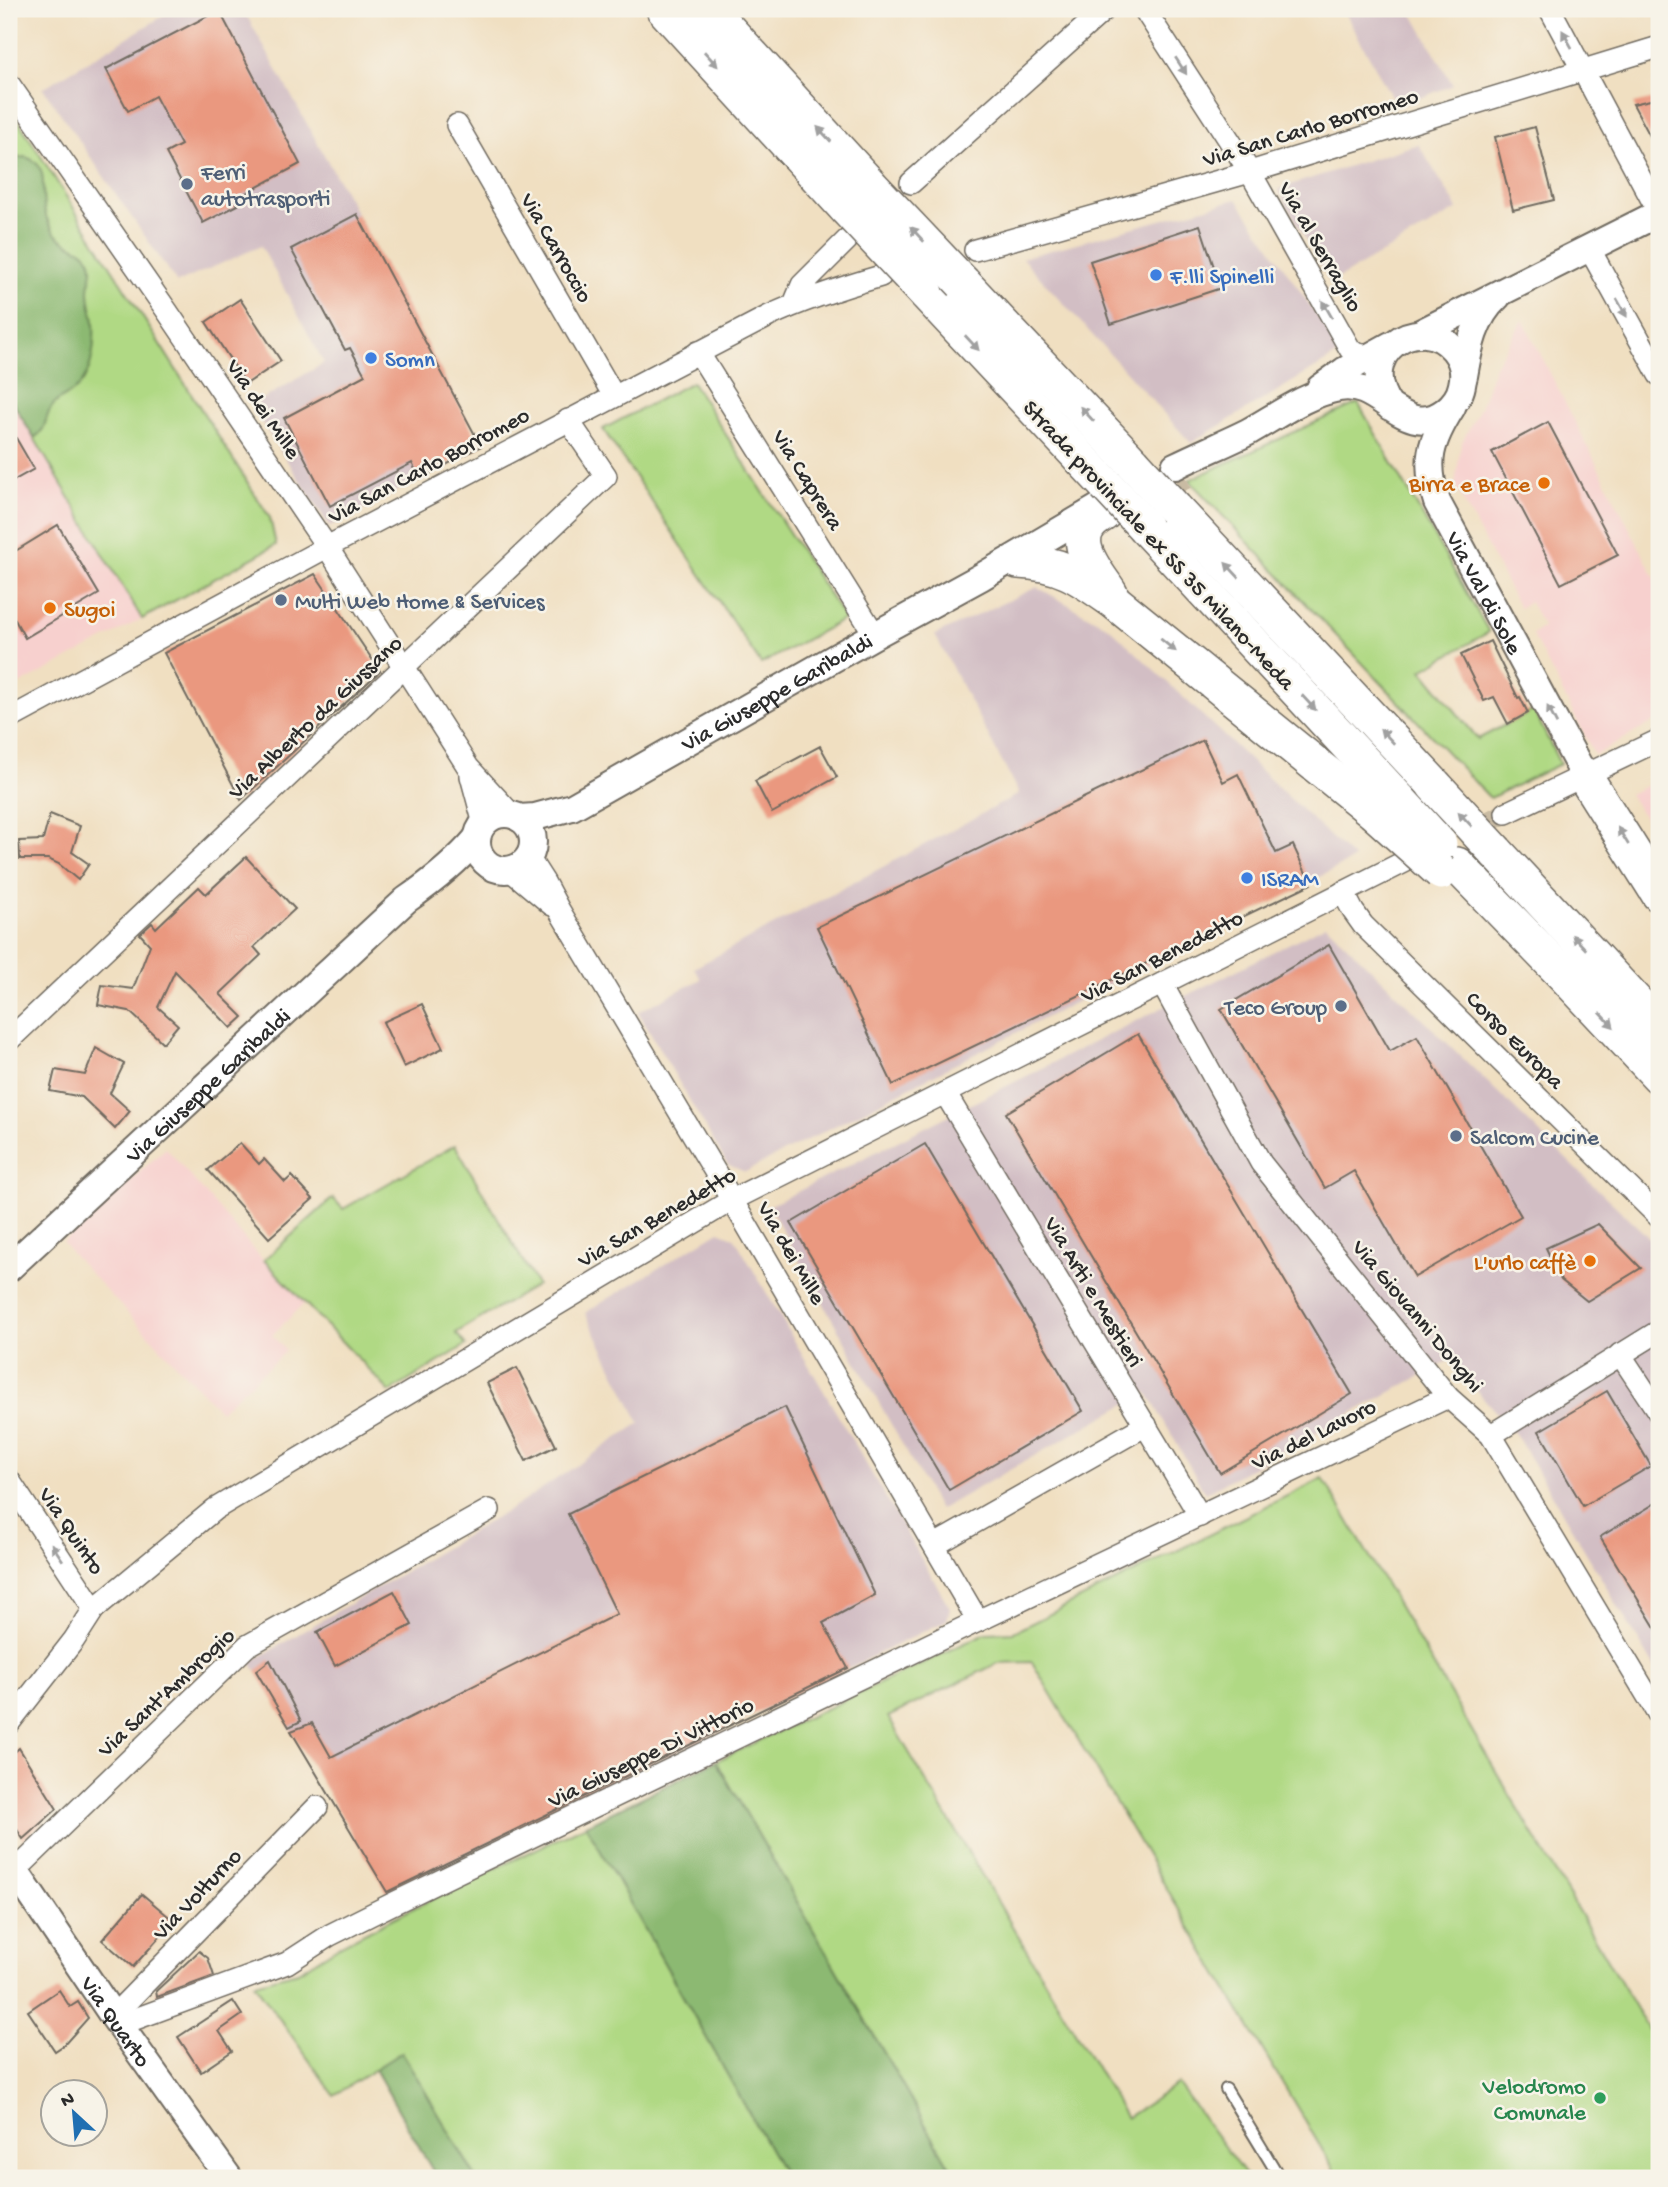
<svg xmlns="http://www.w3.org/2000/svg" width="1668" height="2187" viewBox="0 0 1668 2187" font-family="'Gochi Hand',sans-serif">
  <style>
    .built { fill: #f7d0ce }
    .industrial { fill: #d2bec4 }
    .green { fill: #b0d984; stroke: #6e8258; stroke-width: 2 }
    .forest { fill: #8cb972; stroke: #5c724e; stroke-width: 2 }
    .building { fill: #ea987f }
    .lines { fill: none; stroke-linecap: round; stroke-linejoin: round }
    .minor-tunnel { stroke: #c9bba3; stroke-width: 21; stroke-dasharray: 21 10; stroke-linecap: butt }
    .tertiary-tunnel { stroke: #c9bba3; stroke-width: 26; stroke-dasharray: 26 13; stroke-linecap: butt }
    .service-casing { stroke: #706a60; stroke-width: 14 }
    .minor-casing { stroke: #706a60; stroke-width: 24 }
    .tertiary-casing { stroke: #706a60; stroke-width: 30 }
    .trunk-casing { stroke: #706a60; stroke-width: 38 }
    .service { stroke: #fff; stroke-width: 10 }
    .minor { stroke: #fff; stroke-width: 21 }
    .tertiary { stroke: #fff; stroke-width: 26 }
    .trunk { stroke: #fff; stroke-width: 35 }
    .trunk-bridge-casing { stroke: #706a60; stroke-width: 38; stroke-linecap: butt }
    .trunk-bridge { stroke: #fff; stroke-width: 35 }
    .oneway { fill: #a0a0a0 }
    .service-dot { fill: #5c6f8a; stroke: #f7f3e8; stroke-width: 2.5 }
    .shop-dot { fill: #3f7fe0; stroke: #f7f3e8; stroke-width: 2.5 }
    .food-dot { fill: #e8710a; stroke: #f7f3e8; stroke-width: 2.5 }
    .leisure-dot { fill: #2e9e5b; stroke: #f7f3e8; stroke-width: 2.5 }
    .labels { text-anchor: middle; stroke-width: 5; stroke-linejoin: round; paint-order: stroke }
    .street-label { font-size: 23px; fill: #2b2b2b; stroke: #f7f3e8 }
    .service-label { font-size: 23px; fill: #4e5e75; stroke: #f7f3e8; text-anchor: start }
    .shop-label { font-size: 23px; fill: #366cbe; stroke: #f7f3e8; text-anchor: start }
    .food-label { font-size: 23px; fill: #c56008; stroke: #f7f3e8; text-anchor: end }
    .leisure-label { font-size: 23px; fill: #27864d; stroke: #f7f3e8; text-anchor: end }
  </style>
  <rect width="100%" height="100%" fill="#f7f3e8"/>
  <filter id="ink" filterUnits="userSpaceOnUse"><feTurbulence type="fractalNoise" baseFrequency=".0143" numOctaves="2"/><feDisplacementMap in="SourceGraphic" scale="14" xChannelSelector="R" yChannelSelector="G"/><feConvolveMatrix kernelMatrix="1 2 1 2 8 2 1 2 1" color-interpolation-filters="sRGB"/></filter>
  <filter id="wash" filterUnits="userSpaceOnUse"><feTurbulence type="fractalNoise" baseFrequency=".00686" numOctaves="4" result="noise"/><feDisplacementMap in="SourceGraphic" scale="28" xChannelSelector="R" yChannelSelector="G"/><feGaussianBlur stdDeviation="1.57" result="paint"/><feColorMatrix in="noise" values="0 0 0 0 0 0 0 0 0 0 0 0 0 0 0 0 0 1.4 0 .05"/><feComposite in="paint" operator="in"/></filter>
  <g filter="url(#wash)">
    <rect width="100%" height="100%" fill="#f0dfc1"/>
    <!-- built -->
    <g class="built">
      <polygon points="1523,320 1659,586 1659,719 1595,755 1532,634 1543,627 1530,602 1519,608 1455,485 1461,444 1480,408 1494,368"/>
      <polygon points="9,396 142,619 19,685 9,668"/>
      <polygon points="1659,780 1659,841 1629,794"/>
      <polygon points="166,1148 263,1260 305,1303 272,1335 286,1351 220,1411 71,1253 63,1242"/>
    </g>
    <!-- industrial -->
    <g class="industrial">
      <polygon points="175,9 243,9 357,214 481,446 330,527 251,406 324,363 261,246 177,283 43,88"/>
      <polygon points="1343,9 1410,9 1453,85 1397,107"/>
      <polygon points="1418,144 1458,209 1330,283 1278,189"/>
      <polygon points="1237,199 1342,352 1191,443 1022,258"/>
      <polygon points="1037,587 1110,628 1354,859 745,1172 727,1164 638,1012 701,979 694,968 1019,794 935,635"/>
      <polygon points="1326,925 1593,1185 1659,1247 1659,1675 1516,1435 1450,1360 1205,1493 1147,1392 939,1510 769,1206"/>
      <polygon points="719,1231 734,1237 950,1608 947,1620 388,1893 251,1662 516,1506 640,1423 585,1313"/>
    </g>
    <!-- green -->
    <g class="green">
      <polygon points="14,114 270,518 276,545 142,619 9,396 9,117"/>
      <polygon points="692,382 845,619 761,664 603,429"/>
      <polygon points="1358,403 1489,632 1422,670 1478,739 1534,710 1560,764 1490,798 1189,480"/>
      <polygon points="455,1145 537,1285 456,1333 466,1345 390,1392 264,1260 333,1198 343,1209"/>
      <polygon points="1323,1478 1649,2031 1659,2026 1659,2178 1339,2178 1032,1662 998,1663 888,1717 1126,2118 1178,2084 1247,2178 956,2178 716,1761 986,1633 1014,1632"/>
      <polygon points="586,1825 786,2178 476,2178 402,2053 334,2095 254,1983 298,1972 339,1946 395,1917"/>
    </g>
    <!-- forest -->
    <g class="forest">
      <path d="M25 157C53 164 38 195 46 216 49 224 53 233 60 238 69 246 85 248 90 259 95 269 89 281 89 291 89 302 93 312 94 322 95 342 93 368 81 384 74 395 58 396 52 407 43 419 49 428 34 438L9 396V159Z"/>
      <polygon points="716,1761 956,2178 786,2178 586,1825"/>
      <polygon points="402,2052 476,2178 437,2178 375,2069"/>
    </g>
    <g id="blocks">
      <!-- building -->
      <g class="building">
        <polygon points="219,10 300,164 235,199 238,205 203,223 166,153 181,145 155,96 128,111 106,69"/>
        <polygon points="1659,98 1659,153 1633,104"/>
        <polygon points="1535,127 1554,200 1513,210 1495,137"/>
        <polygon points="357,214 481,446 420,479 412,463 330,506 284,418 365,375 350,348 345,350 291,249"/>
        <polygon points="1200,225 1221,288 1111,324 1090,261"/>
        <polygon points="240,299 281,361 246,384 206,322"/>
        <polygon points="1548,422 1618,555 1561,584 1492,452"/>
        <polygon points="9,426 34,469 9,483"/>
        <polygon points="58,525 99,594 25,638 9,609 9,555"/>
        <polygon points="315,574 380,671 241,800 164,653"/>
        <polygon points="1490,641 1518,698 1520,697 1528,713 1508,724 1494,697 1484,701 1461,655"/>
        <polygon points="1203,740 1223,782 1238,774 1276,853 1293,845 1311,884 893,1085 817,927"/>
        <polygon points="820,746 837,777 772,813 755,781"/>
        <polygon points="50,814 80,826 72,852 89,864 78,880 59,864 48,859 20,859 19,841 43,840"/>
        <polygon points="246,857 295,909 254,947 261,955 220,994 243,1017 231,1028 175,971 158,1007 178,1025 163,1043 129,1011 98,1005 102,985 133,989 150,945 140,934 152,923 156,928 199,887 206,894"/>
        <polygon points="1329,945 1390,1051 1417,1036 1521,1216 1415,1277 1354,1171 1325,1188 1221,1009"/>
        <polygon points="422,1004 443,1048 404,1067 383,1022"/>
        <polygon points="1138,1034 1352,1394 1220,1473 1006,1113"/>
        <polygon points="96,1048 124,1064 110,1093 130,1111 115,1129 82,1097 50,1091 55,1070 85,1075"/>
        <polygon points="240,1143 259,1164 264,1159 285,1182 292,1176 313,1199 269,1238 208,1170"/>
        <polygon points="925,1144 1083,1411 949,1490 791,1223"/>
        <polygon points="1598,1224 1641,1268 1587,1301 1561,1280 1546,1248"/>
        <polygon points="517,1368 556,1446 526,1461 487,1383"/>
        <polygon points="1607,1391 1651,1466 1583,1506 1539,1431"/>
        <polygon points="785,1407 875,1595 823,1623 848,1668 387,1892 291,1731 312,1723 331,1757 617,1614 568,1514"/>
        <polygon points="1659,1501 1659,1634 1600,1537"/>
        <polygon points="394,1591 412,1625 335,1666 317,1632"/>
        <polygon points="270,1660 301,1721 289,1727 256,1671"/>
        <polygon points="19,1748 57,1809 23,1839 9,1817 9,1757"/>
        <polygon points="142,1894 174,1921 133,1967 102,1940"/>
        <polygon points="199,1951 208,1958 214,1976 157,1997 156,1991"/>
        <polygon points="59,1990 70,2007 78,2002 88,2018 64,2045 55,2051 28,2011"/>
        <polygon points="233,2001 242,2015 219,2031 232,2051 201,2072 178,2037"/>
      </g>
    </g>
  </g>
  <g filter="url(#ink)">
    <use href="#blocks" fill-opacity="0" stroke="#706a60" stroke-width="2"/>
    <g class="lines">
      <!-- minor-tunnel -->
      <polyline class="minor-tunnel" points="1430,850 1506,813"/>
      <!-- tertiary-tunnel -->
      <polyline class="tertiary-tunnel" points="1142,500 1185,476"/>
      <defs>
        <polyline id="service" points="1226,2089 1280,2178"/>
        <g id="minor">
          <polyline points="1144,9 1250,172 1350,349 1355,353 1370,357"/>
          <polyline points="1550,9 1659,213"/>
          <polyline points="9,84 167,311 327,547 468,767 512,815"/>
          <polyline points="457,125 614,396"/>
          <polyline points="911,183 1105,9"/>
          <polyline points="1589,248 1659,375"/>
          <polyline points="975,250 1250,172 1659,47"/>
          <polyline points="794,304 802,285 847,240"/>
          <polyline points="698,352 875,635"/>
          <path d="M9 719 327 547 769 316C805 299 843 287 881 276"/>
          <polyline points="471,776 484,824"/>
          <polyline points="1506,813 1659,740"/>
          <polyline points="528,857 544,882 559,910 732,1200 978,1621"/>
          <polyline points="509,869 552,905"/>
          <polyline points="1343,892 1353,911 1363,925 1659,1217"/>
          <polyline points="1162,984 1261,1163 1448,1397 1491,1435 1659,1715"/>
          <polyline points="9,1040 606,476 568,420"/>
          <polyline points="945,1093 1200,1516"/>
          <polyline points="1620,1354 1659,1413"/>
          <polyline points="1491,1435 1659,1331"/>
          <polyline points="9,1480 94,1609"/>
          <polyline points="935,1545 1146,1425"/>
          <polyline points="9,1723 74,1640 94,1609 215,1509 732,1200 1406,861"/>
          <polyline points="9,1877 247,1646 489,1510"/>
          <polyline points="113,2016 317,1807"/>
          <polyline points="119,2025 287,1963 330,1935 390,1905 978,1621 1448,1397"/>
        </g>
        <g id="tertiary">
          <polyline points="1418,334 1659,213"/>
          <path d="M1464 376C1469 347 1474 318 1497 297"/>
          <polyline points="1320,388 1344,371 1391,345"/>
          <path id="s1" d="M1452 407C1430 442 1424 462 1437 502L1584 775"/>
          <path d="M1175 466C1199 454 1224 444 1248 432 1277 416 1306 394 1339 388 1380 379 1404 442 1445 411 1454 404 1460 396 1462 385 1465 373 1462 360 1454 350 1419 308 1352 355 1390 407"/>
          <circle cx="505" cy="842" r="28"/>
          <path id="s2" d="M519 818 535 817 572 807 875 635 981 577 1098 508"/>
          <path id="s3" d="M9 1268 406 900C432 882 456 863 477 838"/>
          <path id="s4" d="M9 1862 113 2016 229 2178"/>
        </g>
        <g id="trunk">
          <polyline points="664,9 847,209"/>
          <polyline points="709,9 870,185"/>
          <polyline points="963,283 1133,463"/>
          <polyline points="926,293 1106,485"/>
          <polyline points="1175,509 1434,785"/>
          <path d="M1103 514C1064 536 1093 567 1110 593"/>
          <polyline points="1145,527 1399,800"/>
          <path d="M1018 561C1063 563 1080 577 1115 602L1374 812"/>
          <polyline points="1584,775 1659,894"/>
          <polyline points="1496,852 1659,1027"/>
          <polyline points="1457,865 1567,978 1659,1076"/>
        </g>
      </defs>
      <!-- service casing -->
      <use href="#service" class="service-casing"/>
      <!-- minor casing -->
      <use href="#minor" class="minor-casing"/>
      <!-- tertiary casing -->
      <use href="#tertiary" class="tertiary-casing"/>
      <!-- trunk casing -->
      <use href="#trunk" class="trunk-casing"/>
      <!-- service -->
      <use href="#service" class="service"/>
      <!-- minor -->
      <use href="#minor" class="minor"/>
      <!-- tertiary -->
      <use href="#tertiary" class="tertiary"/>
      <!-- trunk -->
      <use href="#trunk" class="trunk"/>
      <defs>
        <g id="trunk-bridge">
          <polyline points="870,185 963,283"/>
          <polyline points="847,209 926,293"/>
          <polyline points="1133,463 1175,509"/>
          <polyline points="1106,485 1145,527"/>
          <polyline points="1434,785 1496,852"/>
          <polyline points="1399,800 1439,844"/>
          <polyline points="1374,812 1441,872"/>
        </g>
      </defs>
      <!-- trunk-bridge casing -->
      <use href="#trunk-bridge" class="trunk-bridge-casing"/>
      <!-- trunk-bridge -->
      <use href="#trunk-bridge" class="trunk-bridge"/>
    </g>
    <!-- one-way arrows -->
    <defs><path id="oneway-solid" d="M-6-.8H1V-3.2L6.5 0L1 3.2V.8H-6Z" transform="scale(1.75)"/></defs>
    <g class="oneway">
      <use href="#oneway-solid" transform="translate(1567 39) rotate(-119)"/>
      <use href="#oneway-solid" transform="translate(711 59) rotate(48)"/>
      <use href="#oneway-solid" transform="translate(1181 66) rotate(57)"/>
      <use href="#oneway-solid" transform="translate(824 134) rotate(-133)"/>
      <use href="#oneway-solid" transform="translate(917 234) rotate(-133)"/>
      <use href="#oneway-solid" transform="translate(1622 308) rotate(61)"/>
      <use href="#oneway-solid" transform="translate(1327 309) rotate(-120)"/>
      <use href="#oneway-solid" transform="translate(972 343) rotate(47)"/>
      <use href="#oneway-solid" transform="translate(1087 414) rotate(-133)"/>
      <use href="#oneway-solid" transform="translate(1232 570) rotate(-133)"/>
      <use href="#oneway-solid" transform="translate(1168 645) rotate(39)"/>
      <use href="#oneway-solid" transform="translate(1309 703) rotate(47)"/>
      <use href="#oneway-solid" transform="translate(1552 715) rotate(-118)"/>
      <use href="#oneway-solid" transform="translate(1387 736) rotate(-133)"/>
      <use href="#oneway-solid" transform="translate(1465 819) rotate(-133)"/>
      <use href="#oneway-solid" transform="translate(1623 836) rotate(-122)"/>
      <use href="#oneway-solid" transform="translate(1579 942) rotate(-133)"/>
      <use href="#oneway-solid" transform="translate(1607 1020) rotate(47)"/>
      <use href="#oneway-solid" transform="translate(57 1552) rotate(-124)"/>
    </g>
  </g>
  <!-- markers -->
  <g class="service-dot">
    <circle cx="187" cy="184" r="7"/>
    <circle cx="281" cy="600" r="7"/>
    <circle cx="1341" cy="1006" r="7"/>
    <circle cx="1456" cy="1136" r="7"/>
  </g>
  <g class="shop-dot">
    <circle cx="1156" cy="275" r="7"/>
    <circle cx="371" cy="358" r="7"/>
    <circle cx="1247" cy="878" r="7"/>
  </g>
  <g class="food-dot">
    <circle cx="1544" cy="483" r="7"/>
    <circle cx="50" cy="608" r="7"/>
    <circle cx="1590" cy="1261" r="7"/>
  </g>
  <circle class="leisure-dot" cx="1600" cy="2098" r="7"/>
  <g class="labels">
    <!-- street labels -->
    <g class="street-label">
      <text transform="translate(1310 126) rotate(-17)" y="8">Via San Carlo Borromeo</text>
      <text transform="translate(1322 246) rotate(60)" y="8">Via al Serraglio</text>
      <text transform="translate(558 247) rotate(60)" y="8">Via Carroccio</text>
      <text transform="translate(265 408) rotate(56)" y="8">Via dei Mille</text>
      <text transform="translate(428 464) rotate(-28)" y="8">Via San Carlo Borromeo</text>
      <text transform="translate(809 479) rotate(58)" y="8">Via Caprera</text>
      <text transform="translate(1160 544) rotate(47)" y="8">Strada provinciale ex SS 35 Milano-Meda</text>
      <text dy="8" stroke="none"><textPath href="#s1" startOffset="203">Via Val di Sole</textPath></text>
      <text dy="8" stroke="none"><textPath href="#s2" startOffset="289">Via Giuseppe Garibaldi</textPath></text>
      <text transform="translate(314 716) rotate(-43)" y="8">Via Alberto da Giussano</text>
      <text transform="translate(1161 955) rotate(-27)" y="8">Via San Benedetto</text>
      <text transform="translate(1516 1039) rotate(45)" y="8">Corso Europa</text>
      <text dy="8" stroke="none"><textPath href="#s3" startOffset="270">Via Giuseppe Garibaldi</textPath></text>
      <text transform="translate(656 1216) rotate(-30)" y="8">Via San Benedetto</text>
      <text transform="translate(793 1252) rotate(60)" y="8">Via dei Mille</text>
      <text transform="translate(1095 1291) rotate(59)" y="8">Via Arti e Mestieri</text>
      <text transform="translate(1419 1315) rotate(50)" y="8">Via Giovanni Donghi</text>
      <text transform="translate(1313 1433) rotate(-26)" y="8">Via del Lavoro</text>
      <text transform="translate(73 1530) rotate(56)" y="8">Via Quinto</text>
      <text transform="translate(165 1691) rotate(-43)" y="8">Via Sant'Ambrogio</text>
      <text transform="translate(650 1751) rotate(-26)" y="8">Via Giuseppe Di Vittorio</text>
      <text transform="translate(196 1893) rotate(-46)" y="8">Via Volturno</text>
      <text dy="8" stroke="none"><textPath href="#s4" startOffset="192">Via Quarto</textPath></text>
    </g>
    <!-- service labels -->
    <g class="service-label">
      <text x="201" y="179">Ferri<tspan x="201" dy="26">autotrasporti</tspan></text>
      <text x="295" y="608">Multi Web Home &amp; Services</text>
      <text x="1327" y="1014" text-anchor="end">Teco Group</text>
      <text x="1470" y="1144">Salcom Cucine</text>
    </g>
    <!-- shop labels -->
    <g class="shop-label">
      <text x="1170" y="283">F.lli Spinelli</text>
      <text x="385" y="366">Somn</text>
      <text x="1261" y="886">ISRAM</text>
    </g>
    <!-- food labels -->
    <g class="food-label">
      <text x="1530" y="491">Birra e Brace</text>
      <text x="64" y="616" text-anchor="start">Sugoi</text>
      <text x="1576" y="1269">L'urlo caffè</text>
    </g>
    <!-- leisure labels -->
    <g class="leisure-label">
      <text x="1586" y="2093">Velodromo<tspan x="1586" dy="26">Comunale</tspan></text>
    </g>
  </g>
  <!-- margin -->
  <rect width="1668" height="2187" fill="none" stroke="#f7f3e8" stroke-width="35"/>
  <!-- north arrow -->
  <g transform="translate(74 2113) rotate(334)"><circle r="33" fill="#f7f3e8" stroke="#a5a39c" stroke-width="2"/>
  <path d="M0-5L12 26L0 18L-12 26Z" fill="#1f6fb2"/>
  <text y="-10" font-size="19" font-weight="bold" text-anchor="middle" fill="#2b2b2b">N</text>
  </g>
</svg>
